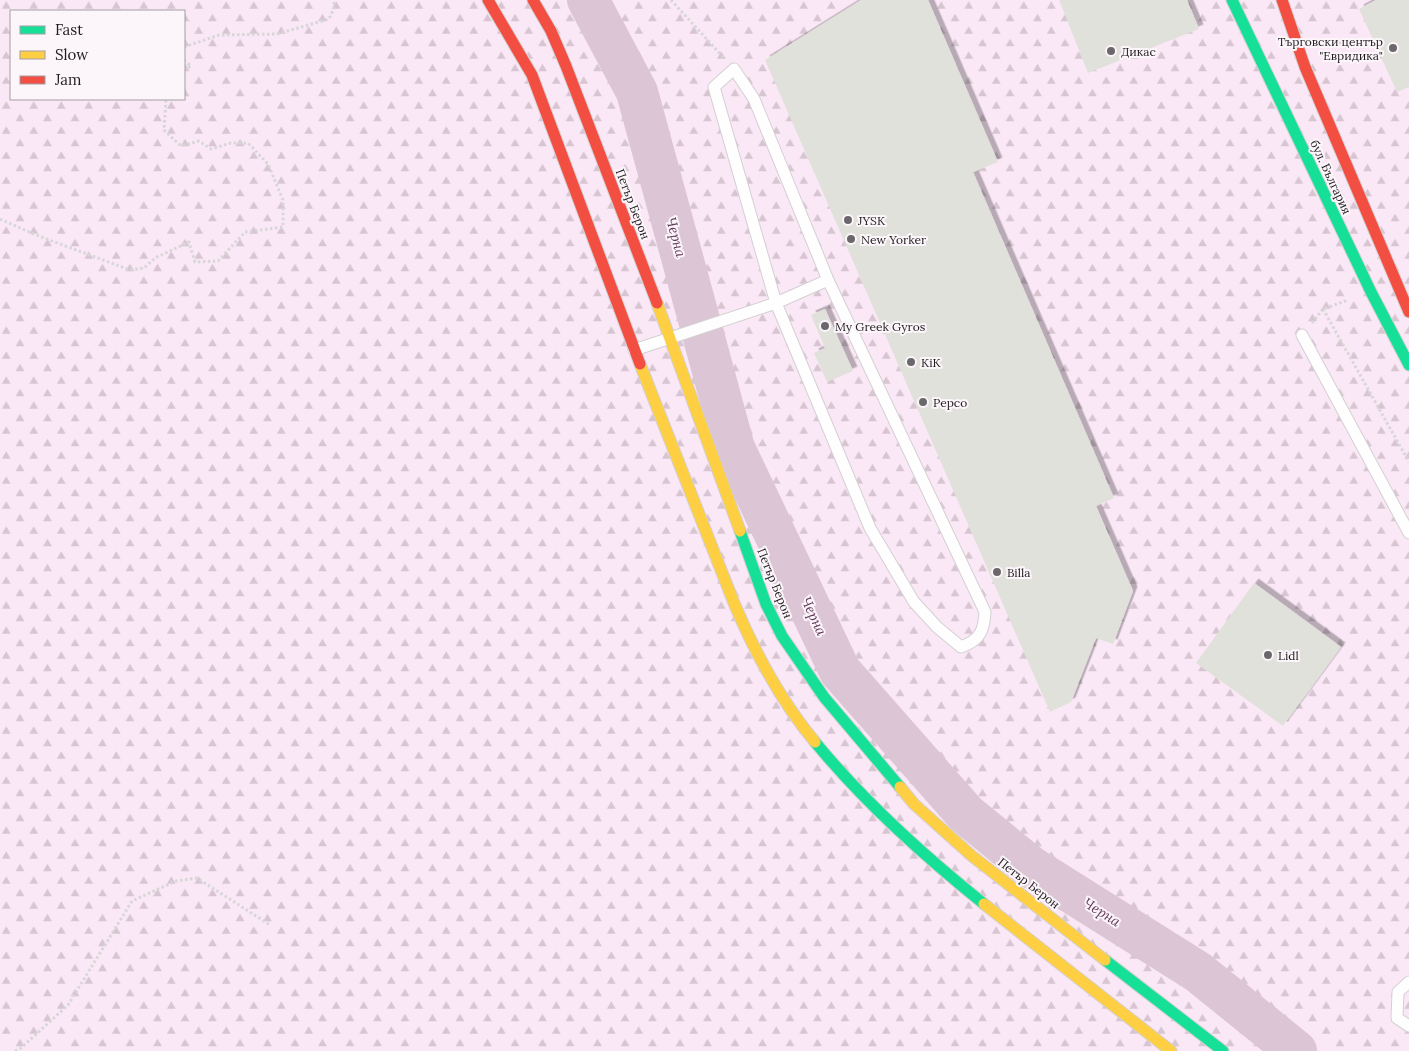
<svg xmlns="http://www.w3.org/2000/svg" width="1409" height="1051" viewBox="0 0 1409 1051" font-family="Lora,serif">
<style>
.forest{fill:url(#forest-firs);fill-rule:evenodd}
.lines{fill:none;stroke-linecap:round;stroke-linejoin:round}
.river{stroke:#dcc6d5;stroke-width:42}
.building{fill:#e1e1dc;filter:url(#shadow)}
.lane-casing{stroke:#d3d0d1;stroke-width:13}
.fast-casing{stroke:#d3d0d1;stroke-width:13}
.slow-casing{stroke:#d3d0d1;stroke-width:13}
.jam-casing{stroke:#d3d0d1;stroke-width:13}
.path{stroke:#d7d7d7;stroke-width:3;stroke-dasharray:2.5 2.5;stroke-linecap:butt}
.lane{stroke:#fefefe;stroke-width:11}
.fast{stroke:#16e098;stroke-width:11}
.slow{stroke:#ffcf43;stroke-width:11}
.jam{stroke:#f24e42;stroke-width:11}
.poi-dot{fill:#6b686b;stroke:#fcf5fa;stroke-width:2}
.labels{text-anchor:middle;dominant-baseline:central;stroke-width:4;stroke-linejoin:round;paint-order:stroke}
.poi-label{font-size:12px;fill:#1e1c1e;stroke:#fcf5fa;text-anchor:start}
.street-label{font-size:12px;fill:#1e1c1e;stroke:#fcf5fa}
.water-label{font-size:14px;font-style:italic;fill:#633a5a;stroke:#fcf5fa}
</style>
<defs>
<pattern id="forest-firs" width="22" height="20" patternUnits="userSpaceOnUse" patternTransform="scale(1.25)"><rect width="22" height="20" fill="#fbe8f6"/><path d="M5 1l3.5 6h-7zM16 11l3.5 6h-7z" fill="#d7c6d2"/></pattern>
<filter id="shadow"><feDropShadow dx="4.5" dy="-4.5" stdDeviation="0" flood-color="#0004"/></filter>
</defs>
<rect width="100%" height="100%" fill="#fbf6f9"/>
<path class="forest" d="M0,0H1409V1051H0ZM11,11H184V99H11Z"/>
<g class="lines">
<polyline class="river" points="588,0 637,92 734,448 840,671 966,814 1031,867 1198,972 1296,1051"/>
</g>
<g class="building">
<polygon points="861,0 928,0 998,162 973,172 1114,498 1096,506 1133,591 1113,644 1096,638 1071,702 1050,712 765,60"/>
<polygon points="1059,0 1187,0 1199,29 1088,73"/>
<polygon points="1376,0 1409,0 1409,87 1397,92 1359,9"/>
<polygon points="825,309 853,371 827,382 814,353 825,348 811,315"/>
<polygon points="1254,583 1341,647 1283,726 1196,663"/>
</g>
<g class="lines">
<defs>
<g id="lane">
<polyline points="1302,335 1409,533"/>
<path d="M634,350L776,303L828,280L754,99L734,69L714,87L776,303L870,528L914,602L937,627L961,647C980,640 984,631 985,612L828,280"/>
<polyline points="1409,982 1398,992 1397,1018 1409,1026"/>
</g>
<g id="fast">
<polyline points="1232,0 1371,292 1409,365"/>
<polyline points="740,531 766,604 782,636 824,697 900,787"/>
<path d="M815,742C865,803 923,855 984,904"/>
<polyline points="1105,960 1223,1051"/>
</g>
<g id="slow">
<polyline points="657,303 740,531"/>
<path d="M640,364L734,603C755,653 780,700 815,742"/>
<polyline points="900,787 914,804 972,856 1105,960"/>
<polyline points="984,904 1171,1051"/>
</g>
<g id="jam">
<polyline points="488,0 532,75 640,364"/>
<polyline points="533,0 551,31 566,66 657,303"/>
<polyline points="1282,0 1305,67 1409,312"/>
</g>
</defs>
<use href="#lane" class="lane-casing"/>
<use href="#fast" class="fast-casing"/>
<use href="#slow" class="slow-casing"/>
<use href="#jam" class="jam-casing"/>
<g class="path">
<polyline points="671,0 723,57"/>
<polyline points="184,47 219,35 277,34 329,19 335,6 333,0"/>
<polyline points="184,60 191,66 184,69"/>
<polyline points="0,219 36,235 130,270 144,268 155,258 189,242 195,262 218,261 245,232 283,227 283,200 268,164 248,143 231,143 211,149 199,141 181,146 164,130 166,99"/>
<polyline points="1323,309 1409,462"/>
<polyline points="1312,323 1323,309 1348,300"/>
<polyline points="15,1051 21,1048 68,1005 132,901 176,881 197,878 270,925"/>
</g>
<use href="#lane" class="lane"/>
<use href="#fast" class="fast"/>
<use href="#slow" class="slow"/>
<use href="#jam" class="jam"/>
</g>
<g class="poi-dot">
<circle cx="1393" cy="48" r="5"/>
<circle cx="1111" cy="51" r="5"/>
<circle cx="848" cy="220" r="5"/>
<circle cx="851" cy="239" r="5"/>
<circle cx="825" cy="326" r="5"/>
<circle cx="911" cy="362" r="5"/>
<circle cx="923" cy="402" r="5"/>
<circle cx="997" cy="572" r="5"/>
<circle cx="1268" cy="655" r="5"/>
</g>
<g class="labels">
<g class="poi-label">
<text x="1383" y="41" text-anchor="end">Търговски център<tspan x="1383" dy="14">"Евридика"</tspan></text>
<text x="1121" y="51">Дикас</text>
<text x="858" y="220">JYSK</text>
<text x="861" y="239">New Yorker</text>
<text x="835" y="326">My Greek Gyros</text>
<text x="921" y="362">KiK</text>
<text x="933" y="402">Pepco</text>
<text x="1007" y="572">Billa</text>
<text x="1278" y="655">Lidl</text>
</g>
<g class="street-label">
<text transform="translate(1331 177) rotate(65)">бул. България</text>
<text transform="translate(633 204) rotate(69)">Петър Берон</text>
<text transform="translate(775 583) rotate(68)">Петър Берон</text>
<text transform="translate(1029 883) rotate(38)">Петър Берон</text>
</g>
<g class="water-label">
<text transform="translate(676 237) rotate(75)">Черна</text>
<text transform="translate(814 616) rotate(65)">Черна</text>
<text transform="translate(1102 912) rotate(32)">Черна</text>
</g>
</g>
<rect x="10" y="10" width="175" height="90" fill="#fcf5fa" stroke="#a39ea2"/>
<rect x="20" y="26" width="25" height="8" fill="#16e098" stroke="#a39ea2"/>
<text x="55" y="35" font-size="15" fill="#1e1c1e">Fast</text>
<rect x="20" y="51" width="25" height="8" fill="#ffcf43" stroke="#a39ea2"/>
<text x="55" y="60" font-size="15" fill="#1e1c1e">Slow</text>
<rect x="20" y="76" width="25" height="8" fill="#f24e42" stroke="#a39ea2"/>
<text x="55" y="85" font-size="15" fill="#1e1c1e">Jam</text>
</svg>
